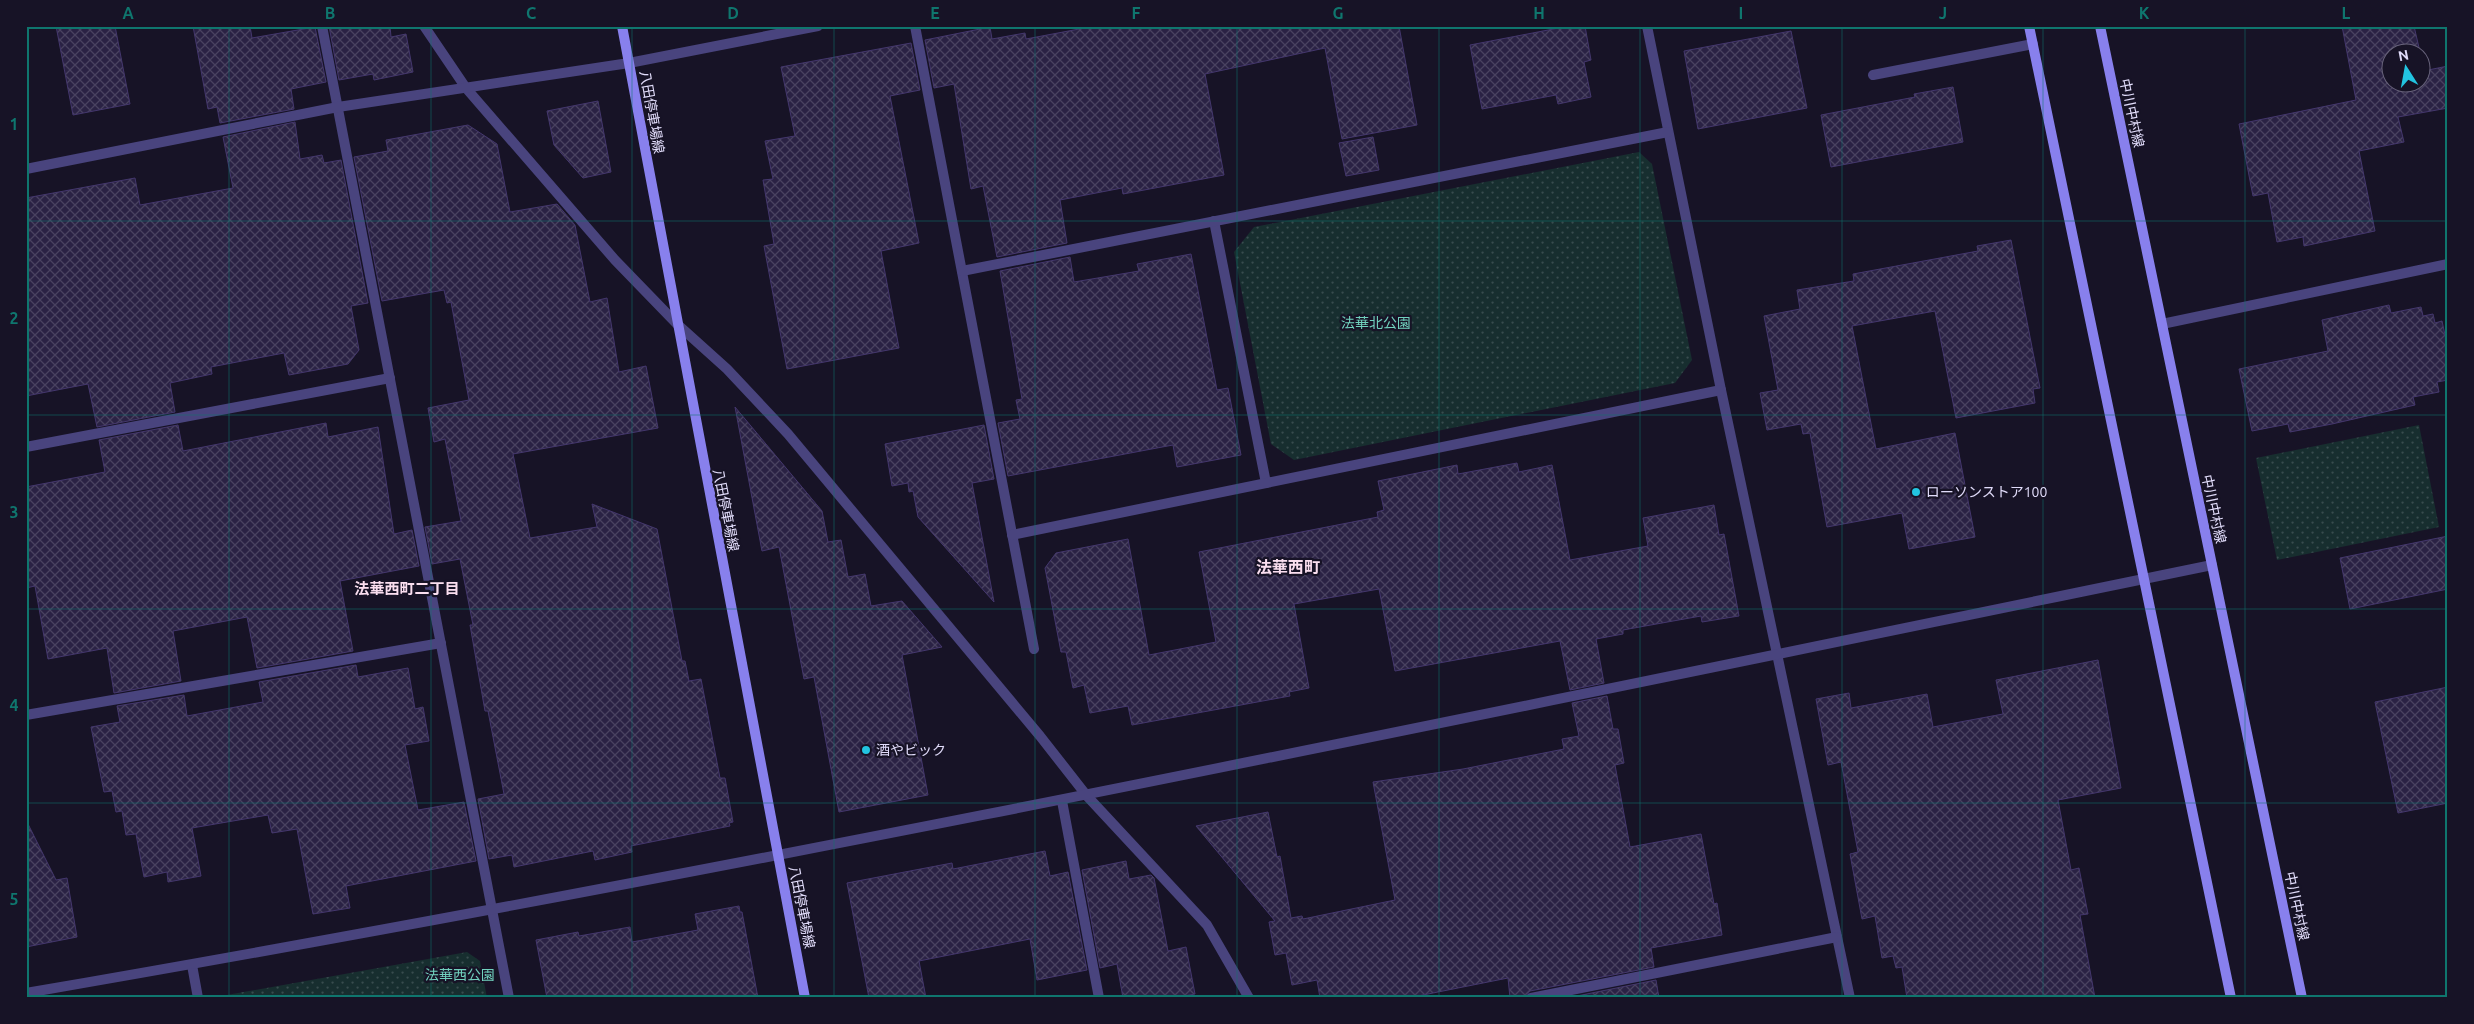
<svg xmlns="http://www.w3.org/2000/svg" width="2474" height="1024" viewBox="0 0 2474 1024" font-family="Ubuntu,'Noto Sans JP',sans-serif">
<style>
.green{fill:url(#green-dots)}
.building{fill:url(#building-cross-hatch);stroke:#44376d}
.lines{fill:none;stroke-linecap:round;stroke-linejoin:round}
.lane{stroke:#49447e;stroke-width:10}
.street{stroke:#49447e;stroke-width:10}
.secondary{stroke:#8880ed;stroke-width:10}
.grid{fill:none;stroke:#0f766e;stroke-width:1;stroke-opacity:0.55}
.poi-dot{fill:#22c4e0;stroke:#171326;stroke-width:2}
.labels{text-anchor:middle;dominant-baseline:central;stroke-width:4.5;stroke-linejoin:round;paint-order:stroke}
.street-label{font-size:14px;fill:#e1dcfa;stroke:#171326}
.park-label{font-size:14px;fill:#71d1be;stroke:#171326}
.poi-label{font-size:14px;fill:#e1dcfa;stroke:#171326;text-anchor:start}
.neighbourhood-label{font-size:15px;font-weight:bold;fill:#fadeef;stroke:#171326}
.quarter-label{font-size:16px;font-weight:bold;fill:#fadeef;stroke:#171326}
.neatline{fill:none;stroke:#0f766e;stroke-width:2}
.grid-label{font-size:16px;text-anchor:middle;font-weight:bold;fill:#0f766e}
</style>
<defs>
<pattern id="green-dots" width="8" height="8" patternUnits="userSpaceOnUse" patternTransform="scale(1.25)"><rect width="8" height="8" fill="#172e2f"/><path d="M2 2h.1M6 6h.1" fill="none" stroke="#384c4e" stroke-width="1.8" stroke-linecap="round"/></pattern>
<pattern id="building-cross-hatch" width="8" height="8" patternUnits="userSpaceOnUse" patternTransform="scale(1.25)"><rect width="8" height="8" fill="#2a2244"/><path d="M0 0l8 8M0 8l8-8" fill="none" stroke="#494260"/></pattern>
</defs>
<rect width="100%" height="100%" fill="#171326"/>
<g class="green">
<polygon points="1639,152 1652,164 1692,360 1675,383 1294,460 1271,444 1234,252 1254,227"/>
<polygon points="2419,425 2439,527 2277,560 2256,458"/>
<polygon points="467,952 480,961 487,998 216,997"/>
</g>
<g class="building">
<polygon points="56,26 115,26 130,104 73,115"/>
<polygon points="193,26 250,26 252,38 315,27 326,82 291,89 294,109 220,123 217,107 208,109"/>
<polygon points="329,26 390,26 391,37 406,34 413,72 374,80 373,74 339,80"/>
<polygon points="1095,26 1399,26 1417,125 1342,139 1325,48 1205,74 1224,175 1123,194 1122,188 1060,200 1067,243 997,257 983,186 971,189 954,84 934,88 925,40 990,27 992,39 1025,33 1026,39"/>
<polygon points="1569,26 1585,26 1591,60 1584,62 1591,97 1558,104 1556,95 1482,109 1470,45"/>
<polygon points="2342,26 2414,26 2420,52 2392,52 2392,82 2422,82 2422,62 2423,71 2448,66 2448,108 2398,117 2404,142 2359,151 2375,231 2304,246 2303,237 2277,242 2268,193 2253,196 2239,124 2356,100"/>
<polygon points="1791,31 1807,108 1698,129 1684,51"/>
<polygon points="911,43 920,90 890,96 919,243 881,251 899,348 787,369 764,246 774,244 763,180 773,179 765,141 795,136 781,67"/>
<polygon points="1953,87 1963,142 1831,167 1821,115 1915,97 1914,94"/>
<polygon points="598,101 611,172 583,178 554,145 547,111"/>
<polygon points="295,122 300,159 322,155 324,163 341,160 368,303 351,306 359,350 348,364 289,375 284,353 211,367 212,374 170,383 175,412 97,427 88,384 26,396 26,198 135,178 140,205 233,188 223,137"/>
<polygon points="468,125 497,144 510,212 557,204 575,225 590,302 607,298 619,372 646,366 658,428 513,454 530,538 597,527 592,504 657,529 682,661 685,661 689,681 701,679 720,778 725,778 733,822 729,823 730,826 631,846 632,852 595,860 593,851 514,867 512,855 489,859 478,799 504,794 488,711 485,711 470,625 473,625 460,559 432,564 425,527 461,521 445,439 434,442 428,408 469,400 451,302 447,303 444,290 382,301 354,157 388,151 386,140"/>
<polygon points="1373,137 1379,170 1346,176 1339,143"/>
<polygon points="2011,240 2040,388 2033,389 2035,403 1956,418 1935,311 1852,326 1876,449 1955,433 1975,537 1909,549 1902,513 1827,527 1810,433 1803,434 1801,424 1767,430 1760,393 1778,390 1764,316 1800,309 1797,290 1854,281 1853,274 1978,251 1977,246"/>
<polygon points="1191,254 1217,390 1228,388 1241,455 1177,467 1173,445 1008,476 998,423 1020,419 1016,400 1022,399 1000,271 1070,257 1074,282 1139,271 1137,264"/>
<polygon points="2389,305 2391,313 2421,307 2423,316 2433,314 2435,323 2442,321 2448,349 2448,380 2437,382 2439,392 2413,397 2415,405 2332,424 2290,432 2288,424 2252,431 2239,369 2328,351 2322,320"/>
<polygon points="735,407 822,511 828,542 841,540 848,577 865,574 871,606 902,601 942,647 902,655 928,795 839,812 814,677 804,679 779,547 762,551"/>
<polygon points="326,423 328,437 378,427 394,534 412,530 419,566 340,581 353,651 257,668 247,617 173,631 181,681 114,693 107,648 48,659 35,586 26,588 26,487 105,472 99,440 178,425 183,451"/>
<polygon points="984,425 994,479 972,483 994,602 918,517 913,491 909,492 908,483 892,486 885,444"/>
<polygon points="1517,463 1519,472 1552,465 1570,560 1648,546 1643,518 1714,505 1719,535 1724,534 1739,616 1702,622 1701,616 1623,630 1623,634 1596,639 1604,683 1570,690 1560,641 1395,671 1379,589 1294,604 1309,688 1289,692 1290,696 1132,725 1128,706 1090,713 1084,685 1073,688 1066,652 1061,652 1045,568 1056,553 1128,539 1149,655 1216,642 1199,552 1378,517 1377,512 1384,510 1378,481 1457,465 1458,474"/>
<polygon points="2448,536 2448,589 2350,609 2340,558"/>
<polygon points="2098,660 2121,788 2058,800 2071,870 2079,868 2088,914 2080,915 2095,998 1907,998 1902,967 1896,968 1893,956 1882,958 1875,916 1862,919 1850,854 1858,852 1841,762 1828,765 1816,699 1849,693 1851,708 1927,694 1933,727 2003,714 1996,680"/>
<polygon points="356,665 358,677 408,668 415,709 423,707 429,741 405,745 418,810 464,802 476,861 346,886 350,908 313,914 297,829 272,833 268,815 192,828 201,876 168,882 167,872 144,877 136,834 126,835 122,811 116,812 112,791 104,792 91,727 120,722 117,706 184,695 187,716 263,702 259,682"/>
<polygon points="2448,687 2448,803 2398,813 2375,702"/>
<polygon points="1607,696 1613,729 1618,729 1624,763 1615,765 1630,847 1701,834 1714,904 1717,903 1722,935 1651,948 1654,967 1530,991 1524,998 1510,998 1508,978 1408,998 1320,998 1317,980 1292,985 1286,953 1275,955 1269,922 1275,921 1196,826 1268,812 1277,857 1280,856 1291,918 1302,916 1303,919 1395,900 1373,782 1463,769 1564,749 1562,739 1579,736 1572,703"/>
<polygon points="26,820 56,880 67,878 77,937 26,947"/>
<polygon points="1045,851 1050,876 1068,872 1087,970 1037,980 1030,939 919,961 926,998 869,998 847,883 952,863 953,869"/>
<polygon points="1126,861 1129,879 1151,875 1154,878 1168,951 1186,947 1195,994 1173,998 1123,998 1117,964 1100,968 1082,870"/>
<polygon points="739,906 740,912 742,912 758,998 547,998 536,940 578,932 579,936 630,927 632,942 698,930 695,914"/>
<polygon points="1656,980 1659,998 1567,998"/>
</g>
<g class="lines">
<polyline class="lane" points="1873,75 2033,44"/>
<g class="street">
<polyline points="322,26 509,998"/>
<polyline points="424,26 466,88 615,260 677,324 727,369 788,434 1040,736 1087,796 1207,925 1249,998"/>
<polyline points="915,26 1034,649"/>
<polyline points="1647,26 1721,390 1850,998"/>
<polyline points="26,169 338,107 629,63 818,26"/>
<polyline points="1214,221 1266,483"/>
<polyline points="962,271 1668,132"/>
<polyline points="2162,324 2448,264"/>
<polyline points="26,447 390,378"/>
<polyline points="1012,535 1721,390"/>
<polyline points="26,715 441,643"/>
<polyline points="1062,801 1099,998"/>
<polyline points="192,965 198,998"/>
<path d="M26,993C758,867 1485,714 2212,565"/>
<polyline points="1531,998 1837,937"/>
</g>
<g class="secondary">
<polyline points="622,26 805,998"/>
<polyline points="2029,26 2231,998"/>
<polyline points="2100,26 2302,998"/>
</g>
</g>
<path class="grid" d="M229,26V998M431,26V998M632,26V998M834,26V998M1035,26V998M1237,26V998M1439,26V998M1640,26V998M1842,26V998M2043,26V998M2245,26V998M26,221H2448M26,415H2448M26,609H2448M26,803H2448"/>
<g class="poi-dot">
<circle cx="1916" cy="492" r="5"/>
<circle cx="866" cy="750" r="5"/>
</g>
<g class="labels">
<g class="street-label">
<text transform="translate(652 112) rotate(80)">八田停車場線</text>
<text transform="translate(2132 113) rotate(78)">中川中村線</text>
<text transform="translate(2214 509) rotate(78)">中川中村線</text>
<text transform="translate(726 510) rotate(79)">八田停車場線</text>
<text transform="translate(2297 906) rotate(78)">中川中村線</text>
<text transform="translate(802 907) rotate(79)">八田停車場線</text>
</g>
<g class="park-label">
<text x="1376" y="323">法華北公園</text>
<text x="460" y="975">法華西公園</text>
</g>
<g class="poi-label">
<text x="1926" y="492">ローソンストア100</text>
<text x="876" y="750">酒やビック</text>
</g>
<g class="neighbourhood-label">
<text x="407" y="588">法華西町二丁目</text>
</g>
<g class="quarter-label">
<text x="1288" y="567">法華西町</text>
</g>
</g>
<rect width="2474" height="1024" fill="none" stroke="#171326" stroke-width="55"/>
<g transform="translate(2406 68) rotate(349)"><circle r="24" fill="#171326" stroke="#68637b"/>
<path d="M0-4L9 19L0 12L-9 19Z" fill="#22c4e0"/>
<text y="-8" font-size="14" font-weight="bold" text-anchor="middle" fill="#e1dcfa">N</text>
</g>
<rect x="28" y="28" width="2418" height="968" class="neatline"/>
<g class="grid-label">
<text x="128" y="19">A</text>
<text x="330" y="19">B</text>
<text x="531" y="19">C</text>
<text x="733" y="19">D</text>
<text x="935" y="19">E</text>
<text x="1136" y="19">F</text>
<text x="1338" y="19">G</text>
<text x="1539" y="19">H</text>
<text x="1741" y="19">I</text>
<text x="1943" y="19">J</text>
<text x="2144" y="19">K</text>
<text x="2346" y="19">L</text>
<text x="14" y="130">1</text>
<text x="14" y="324">2</text>
<text x="14" y="518">3</text>
<text x="14" y="711">4</text>
<text x="14" y="905">5</text>
</g>
</svg>
